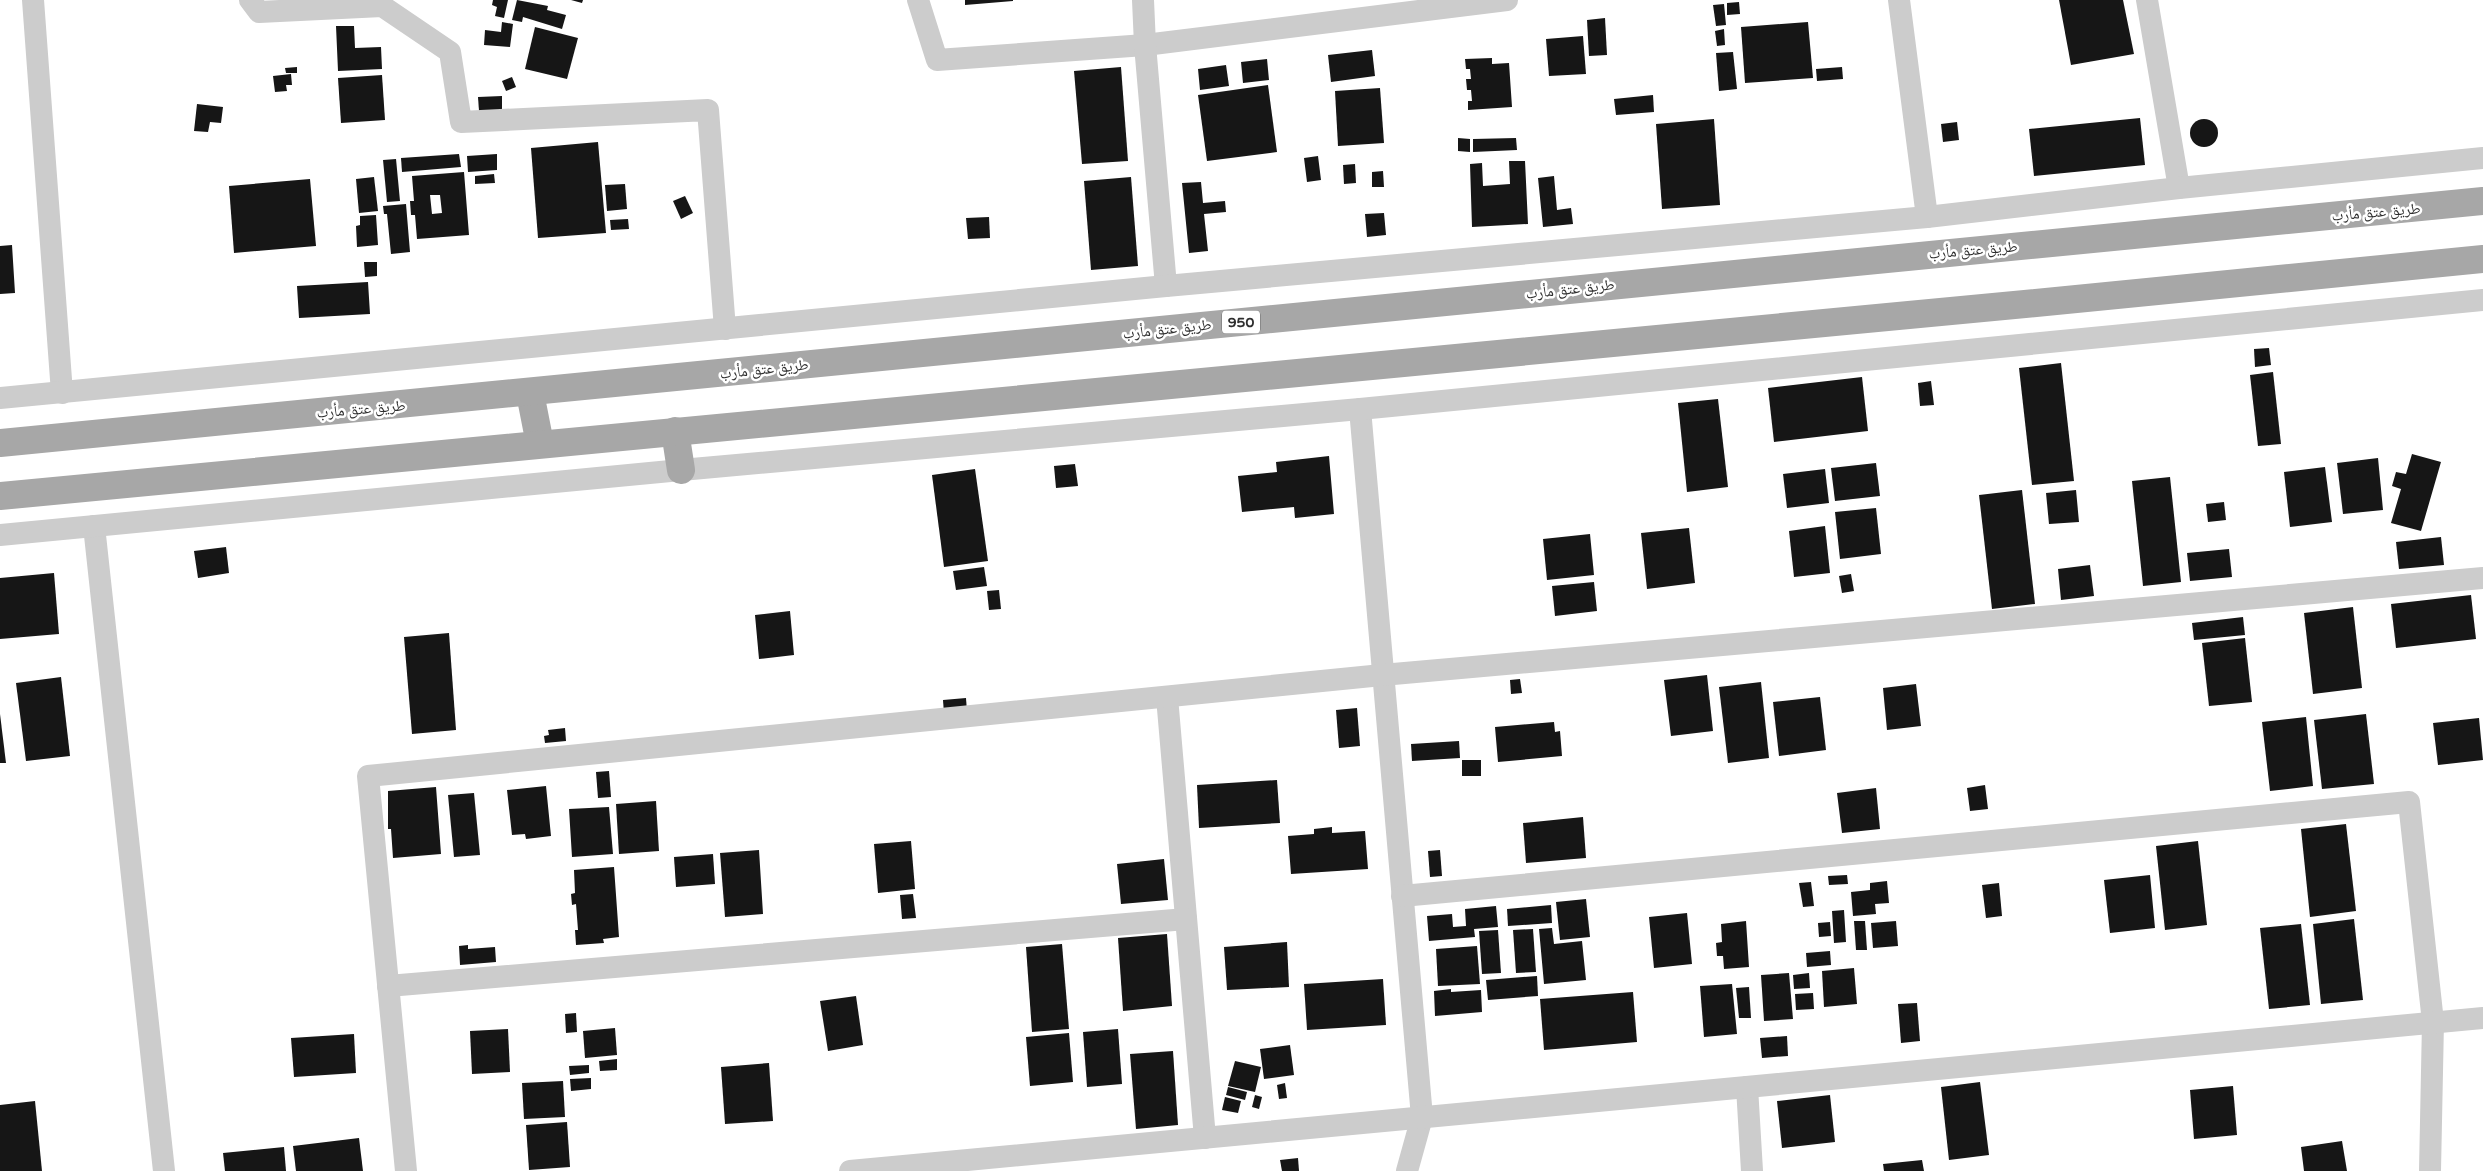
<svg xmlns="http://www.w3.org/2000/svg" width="2483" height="1171" viewBox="0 0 2483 1171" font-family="'Varela Round','Noto Naskh Arabic',sans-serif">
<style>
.building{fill:#161616;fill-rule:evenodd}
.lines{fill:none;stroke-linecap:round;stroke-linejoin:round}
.minor{stroke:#ccc;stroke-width:22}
.primary{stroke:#a7a7a7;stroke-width:28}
.labels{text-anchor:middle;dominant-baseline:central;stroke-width:5;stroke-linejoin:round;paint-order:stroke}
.shield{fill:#fff;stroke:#6d6d6d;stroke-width:1}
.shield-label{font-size:14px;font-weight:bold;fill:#2f2f2f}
.street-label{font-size:15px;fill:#2f2f2f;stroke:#fff}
</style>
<rect width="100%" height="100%" fill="#fff"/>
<g class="building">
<polygon points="493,0 508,0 504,18 495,16 497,7 492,5"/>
<polygon points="517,0 548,6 547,10 566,15 562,29 523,17 522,22 512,20"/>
<polygon points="571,0 583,0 582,3"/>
<polygon points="965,0 1013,0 1013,1 965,5"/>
<polygon points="2059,0 2123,0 2134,54 2071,65"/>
<polygon points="1739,2 1740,14 1727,15 1727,3"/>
<polygon points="1724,4 1726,25 1716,26 1713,5"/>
<polygon points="1605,18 1607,55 1589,56 1587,20"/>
<polygon points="502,22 513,24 510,47 484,45 485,30 501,32"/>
<polygon points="1808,22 1813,78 1745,83 1741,27"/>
<polygon points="336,26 354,26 355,48 381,47 382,69 338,71"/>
<polygon points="535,27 578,38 567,79 525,69"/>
<polygon points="1724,29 1725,45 1717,46 1715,31"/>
<polygon points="1583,36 1586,74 1549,76 1546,39"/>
<polygon points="1372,50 1375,76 1331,82 1328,55"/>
<polygon points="1733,52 1737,89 1719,91 1716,53"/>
<polygon points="1492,58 1492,64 1509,63 1512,107 1468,110 1468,101 1472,101 1471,90 1467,90 1466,79 1471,79 1470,69 1466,69 1465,59"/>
<polygon points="1267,59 1269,80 1243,83 1241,62"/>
<polygon points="1226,65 1229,86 1200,90 1198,69"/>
<polygon points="297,67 297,73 286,73 285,68"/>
<polygon points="1121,67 1128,161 1082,164 1074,71"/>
<polygon points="1842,67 1843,79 1817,81 1816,69"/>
<polygon points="291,74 292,85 286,85 287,91 275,92 273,76"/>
<polygon points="382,75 385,120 341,123 338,78"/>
<polygon points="512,77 516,87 506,91 502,81"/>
<polygon points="1268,85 1277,152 1207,161 1198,95"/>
<polygon points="1380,88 1384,143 1338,146 1335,91"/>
<polygon points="1653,95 1654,112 1616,115 1614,99"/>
<polygon points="502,96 502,110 479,111 478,97"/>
<polygon points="197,104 223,107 221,123 210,122 208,132 194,131"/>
<polygon points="2140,118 2145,165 2034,176 2029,129"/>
<polygon points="1714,119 1720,205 1662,209 1656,124"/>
<circle cx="2204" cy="133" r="14"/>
<polygon points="1957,122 1959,140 1943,142 1941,124"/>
<polygon points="1458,138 1470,139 1470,152 1458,151"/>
<polygon points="1516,138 1517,150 1473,152 1473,139"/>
<polygon points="598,142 606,233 538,238 531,148"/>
<polygon points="459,154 461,167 402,172 401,158"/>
<polygon points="497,154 497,170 468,172 467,156"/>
<polygon points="1318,156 1321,180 1307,182 1304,158"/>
<polygon points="396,159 400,201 387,202 383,160"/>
<polygon points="1509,161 1525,161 1528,224 1472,227 1470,164 1482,163 1483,186 1510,184"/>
<polygon points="1355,164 1356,183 1344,184 1343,165"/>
<polygon points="1383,171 1384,187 1372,187 1372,172"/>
<path d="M464,172L469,235L417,239L415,215H411L410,201H414L412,176ZM430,195H440L442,213L432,214Z"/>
<polygon points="494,174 495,183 475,184 475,176"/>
<polygon points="1554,176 1557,210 1571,208 1573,224 1543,227 1538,178"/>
<polygon points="374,177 378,211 359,213 356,179"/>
<polygon points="1131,177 1138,266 1091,270 1084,181"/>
<polygon points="310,179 316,246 234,253 229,186"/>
<polygon points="1201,182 1203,203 1225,201 1226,212 1204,214 1208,251 1189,253 1182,183"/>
<polygon points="625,184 627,209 607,211 605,185"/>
<polygon points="685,196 693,213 681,219 673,201"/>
<polygon points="406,204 410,252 391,254 387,214 384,214 383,206"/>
<polygon points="1384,213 1386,235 1367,237 1365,214"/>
<polygon points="376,215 378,245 357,247 356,226 360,225 360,216"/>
<polygon points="989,217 990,238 968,239 966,218"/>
<polygon points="628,219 629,229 611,230 610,220"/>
<polygon points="12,245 15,293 0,294 0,246"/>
<polygon points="364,262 377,262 377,276 365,277"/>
<polygon points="368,282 370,314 299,318 297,286"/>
<polygon points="2269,348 2271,365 2255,367 2254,349"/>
<polygon points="2061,363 2074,481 2032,485 2019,368"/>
<polygon points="2273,372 2281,444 2258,446 2250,375"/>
<polygon points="1862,377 1868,431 1774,442 1768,388"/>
<polygon points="1931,381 1934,405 1920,406 1918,383"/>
<polygon points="1718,399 1728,487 1687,492 1678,403"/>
<polygon points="2412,454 2441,462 2421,531 2391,523 2401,489 2392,486 2396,472 2406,474"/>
<polygon points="1329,456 1334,514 1295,518 1294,507 1242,512 1238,476 1277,472 1276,462"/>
<polygon points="2378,458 2383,510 2343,514 2337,463"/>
<polygon points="1876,463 1880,496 1835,501 1831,468"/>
<polygon points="1075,464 1078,486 1056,488 1054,466"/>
<polygon points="2325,467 2332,522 2290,527 2284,472"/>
<polygon points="975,469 988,561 944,567 932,475"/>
<polygon points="1825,469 1829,503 1787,508 1783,474"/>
<polygon points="2170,477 2181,582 2143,586 2132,481"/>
<polygon points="2022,490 2035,604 1992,609 1979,495"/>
<polygon points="2076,490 2079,522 2049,524 2046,493"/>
<polygon points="2224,502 2226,520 2208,522 2206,504"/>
<polygon points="1876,508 1881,554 1840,559 1835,512"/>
<polygon points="1825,526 1830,573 1794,577 1789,531"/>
<polygon points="1689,528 1695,583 1647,589 1641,533"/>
<polygon points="1590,534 1594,575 1547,580 1543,539"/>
<polygon points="2441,537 2444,565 2399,569 2396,542"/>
<polygon points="226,547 229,573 198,578 194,551"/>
<polygon points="2229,549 2232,577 2190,581 2187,553"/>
<polygon points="2090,565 2094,596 2061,600 2058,569"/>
<polygon points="984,567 987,586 956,590 953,571"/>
<polygon points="54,573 59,634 0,639 0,578"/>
<polygon points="1851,574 1854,591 1842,593 1839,576"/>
<polygon points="1594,582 1597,611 1555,616 1552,586"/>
<polygon points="999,590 1001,609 989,610 987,591"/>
<polygon points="2471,595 2476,639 2396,648 2391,604"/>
<polygon points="2353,607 2362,688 2313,694 2304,613"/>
<polygon points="790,611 794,655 759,659 755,615"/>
<polygon points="2243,617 2245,635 2194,640 2192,623"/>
<polygon points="449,633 456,730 412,734 404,637"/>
<polygon points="2245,638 2252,702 2209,706 2202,643"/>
<polygon points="1707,675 1713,731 1671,736 1664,680"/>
<polygon points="61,677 70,756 26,761 16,683"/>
<polygon points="1520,679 1522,693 1511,694 1510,680"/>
<polygon points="1761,682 1769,758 1728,763 1719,687"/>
<polygon points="1916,684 1921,726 1887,730 1883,688"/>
<polygon points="1820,697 1826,750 1779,756 1773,702"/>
<polygon points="966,698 967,712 944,714 943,700"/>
<polygon points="1357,708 1360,746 1339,748 1336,710"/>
<polygon points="0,714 6,763 0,763"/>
<polygon points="2366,714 2374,784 2322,789 2314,720"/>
<polygon points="2306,717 2313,786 2270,791 2262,722"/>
<polygon points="2479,718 2483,760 2438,765 2433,723"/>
<polygon points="1554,722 1555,732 1560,731 1562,756 1498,762 1495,727"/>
<polygon points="565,728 566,741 545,743 544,736 549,735 548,730"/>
<polygon points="1459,741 1460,758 1412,761 1411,744"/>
<rect x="1462" y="760" width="19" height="16"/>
<polygon points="609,771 611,797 598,798 596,772"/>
<polygon points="1277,780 1280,823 1199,828 1197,785"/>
<polygon points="1985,785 1988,809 1970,811 1967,788"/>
<polygon points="546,786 551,836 526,839 525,834 512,835 507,790"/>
<polygon points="436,787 441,854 393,858 391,829 388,829 388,791"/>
<polygon points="1876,788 1880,829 1842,833 1837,793"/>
<polygon points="474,793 480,855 454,857 448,795"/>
<polygon points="656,801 659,851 619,854 616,804"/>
<polygon points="609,807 613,854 572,857 569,809"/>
<polygon points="1583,817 1586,858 1526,863 1523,823"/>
<polygon points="2346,824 2356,911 2310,917 2301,829"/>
<polygon points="1332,827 1332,833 1365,831 1368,869 1291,874 1288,836 1314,834 1314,829"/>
<polygon points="911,841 915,889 878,893 874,844"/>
<polygon points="2198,841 2207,925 2165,930 2156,846"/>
<polygon points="759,850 763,914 725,917 720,853"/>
<polygon points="1440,850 1442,876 1430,877 1428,851"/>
<polygon points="713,854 715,884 676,887 674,857"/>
<polygon points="1164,859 1168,900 1121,904 1117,864"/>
<polygon points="614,867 619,937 603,939 604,943 576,945 575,930 578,930 576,904 572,905 571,894 575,893 574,870"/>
<polygon points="1847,875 1848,884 1829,885 1828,876"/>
<polygon points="2150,875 2155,928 2110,933 2104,880"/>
<polygon points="1887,881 1889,903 1875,904 1876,914 1853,916 1851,892 1870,890 1870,883"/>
<polygon points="1811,882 1814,906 1803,907 1799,883"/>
<polygon points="1999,883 2002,916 1986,918 1982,885"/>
<polygon points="913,894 916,918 902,919 900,895"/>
<polygon points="1586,899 1590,937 1560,940 1556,902"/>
<polygon points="1551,905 1552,923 1508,926 1507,909"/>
<polygon points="1496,906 1498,927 1474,929 1475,937 1429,941 1427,916 1452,914 1453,927 1466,926 1465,909"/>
<polygon points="1844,910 1846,942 1834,943 1832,911"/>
<polygon points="1687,913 1692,964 1654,968 1649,917"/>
<polygon points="2354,919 2363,1000 2321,1004 2313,924"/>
<polygon points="1746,921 1749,967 1724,969 1723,956 1717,956 1716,943 1722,942 1721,924"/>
<polygon points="1854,921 1865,921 1867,950 1856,950"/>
<polygon points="1896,921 1898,946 1873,948 1871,923"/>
<polygon points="1830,922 1831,936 1819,937 1818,923"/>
<polygon points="2301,924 2310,1005 2269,1009 2260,928"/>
<polygon points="1552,928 1554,944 1582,941 1586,980 1544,984 1539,929"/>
<polygon points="1533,929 1536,972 1516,973 1513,930"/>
<polygon points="1498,930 1501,973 1482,974 1479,931"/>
<polygon points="1167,934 1172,1006 1123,1011 1118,938"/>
<polygon points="1287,942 1289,987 1227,990 1224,947"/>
<polygon points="1062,944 1069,1029 1032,1032 1026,947"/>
<polygon points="468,945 468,949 495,947 496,962 460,965 459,946"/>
<polygon points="1477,946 1480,984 1438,986 1436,949"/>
<polygon points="1830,951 1831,965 1807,967 1806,953"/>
<polygon points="1854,968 1857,1004 1824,1007 1822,971"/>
<polygon points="1789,973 1793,1019 1764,1021 1761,975"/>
<polygon points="1809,973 1810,988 1794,989 1793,975"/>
<polygon points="1537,976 1538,996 1488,1000 1486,980"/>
<polygon points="1383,979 1386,1025 1307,1030 1304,984"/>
<polygon points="1732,984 1737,1034 1704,1037 1700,986"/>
<polygon points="1749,987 1751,1018 1739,1018 1736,988"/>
<polygon points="1451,989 1451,992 1481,990 1482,1012 1435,1016 1434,991"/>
<polygon points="1633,992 1637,1042 1544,1050 1540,999"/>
<polygon points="1813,993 1814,1009 1796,1010 1795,994"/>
<polygon points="856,996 863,1045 828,1051 820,1001"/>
<polygon points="1917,1003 1920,1041 1901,1043 1898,1004"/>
<polygon points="576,1013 577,1032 566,1033 565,1014"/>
<polygon points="615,1028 617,1055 585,1058 583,1031"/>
<polygon points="508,1029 510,1072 472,1074 470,1031"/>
<polygon points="1118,1029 1122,1084 1087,1087 1083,1032"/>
<polygon points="1069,1033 1073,1082 1030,1086 1026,1037"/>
<polygon points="354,1034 356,1073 294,1077 291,1038"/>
<polygon points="1787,1036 1788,1056 1762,1058 1760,1038"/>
<polygon points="1290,1045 1294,1075 1264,1079 1260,1049"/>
<polygon points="1173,1051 1178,1125 1136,1129 1130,1054"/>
<polygon points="617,1059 617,1070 600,1071 599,1061"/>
<polygon points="1235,1061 1261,1067 1255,1092 1228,1086"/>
<polygon points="769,1063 773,1121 725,1124 721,1067"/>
<polygon points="589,1065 589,1073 570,1075 569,1066"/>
<polygon points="591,1078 591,1089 571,1091 570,1079"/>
<polygon points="563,1081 565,1117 524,1119 522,1083"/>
<polygon points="1980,1082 1989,1155 1949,1160 1941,1087"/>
<polygon points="1285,1083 1287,1098 1279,1099 1277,1085"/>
<polygon points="2233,1086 2237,1135 2194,1139 2190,1090"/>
<polygon points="1228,1087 1247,1092 1245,1100 1226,1095"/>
<polygon points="1255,1095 1262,1097 1259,1109 1252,1107"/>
<polygon points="1830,1095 1835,1142 1782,1148 1777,1101"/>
<polygon points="1225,1097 1241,1101 1238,1113 1222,1110"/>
<polygon points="35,1101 42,1171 0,1171 0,1105"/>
<polygon points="567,1122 570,1167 529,1170 526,1125"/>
<polygon points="359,1138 363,1171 296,1171 293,1146"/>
<polygon points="2342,1141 2347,1171 2304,1171 2301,1147"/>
<polygon points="284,1147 286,1171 225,1171 223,1153"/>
<polygon points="1298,1158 1299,1171 1282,1171 1280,1160"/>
<polygon points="1922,1160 1924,1171 1884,1171 1883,1164"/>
</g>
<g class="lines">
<g class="minor">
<polyline points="33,0 62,393"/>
<polyline points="250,0 259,12 382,6 450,52 461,122 708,110 725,329"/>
<polyline points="918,0 937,60 1145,45 1507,0"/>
<polyline points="1143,0 1145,45 1166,286"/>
<polyline points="1899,0 1927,217"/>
<polyline points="2147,0 2179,188"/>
<polyline points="0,398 1166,286 1927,217 2179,188 2483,158"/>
<polyline points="1360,409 1422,1117 1407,1171"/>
<polyline points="94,526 164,1171"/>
<polyline points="0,535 681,470 1360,409 2483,300"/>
<polyline points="1167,697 1205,1138"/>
<polyline points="1402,896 2409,802 2433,1022 2430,1171"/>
<polyline points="388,986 1186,919"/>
<polyline points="1747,1087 1752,1171"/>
<polyline points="406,1171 368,776 1382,675 2483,578"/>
<polyline points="850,1171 2483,1018"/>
</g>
<g class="primary">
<polyline points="530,393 540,444"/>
<polyline points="675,431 681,470"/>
<polyline points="0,443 2483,201"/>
<polyline points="0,496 2025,304 2483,259"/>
</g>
</g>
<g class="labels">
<rect class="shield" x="1222" y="310.5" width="38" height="23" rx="4"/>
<g class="shield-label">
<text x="1241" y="322">950</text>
</g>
<g class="street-label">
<text transform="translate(2376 212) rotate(-5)">طريق عتق مأرب</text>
<text transform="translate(1973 250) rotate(-5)">طريق عتق مأرب</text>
<text transform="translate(1570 289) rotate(-6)">طريق عتق مأرب</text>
<text transform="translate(1167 329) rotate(-6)">طريق عتق مأرب</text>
<text transform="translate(764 369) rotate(-6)">طريق عتق مأرب</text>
<text transform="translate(361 409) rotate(-5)">طريق عتق مأرب</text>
</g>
</g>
</svg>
